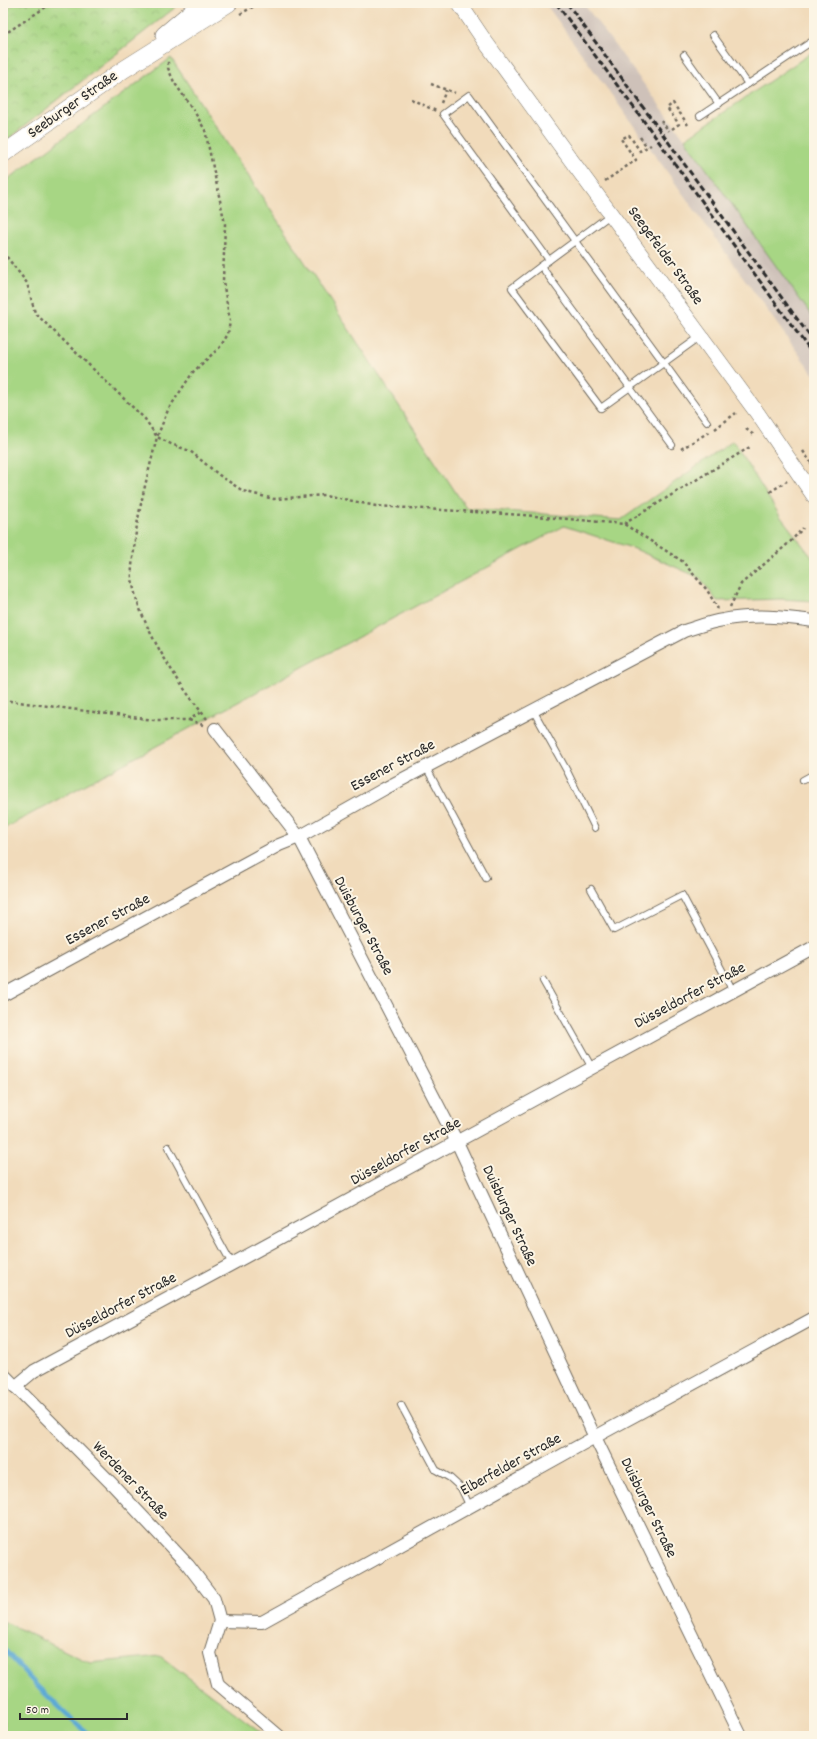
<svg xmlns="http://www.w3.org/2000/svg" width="817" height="1739" viewBox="0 0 817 1739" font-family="Dekko,sans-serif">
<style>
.railway{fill:#cec1b9}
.grass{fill:#a7d684;stroke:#698058}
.park{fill:url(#park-crowns);stroke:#698058}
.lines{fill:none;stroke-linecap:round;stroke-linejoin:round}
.stream{stroke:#5ba9d5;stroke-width:4.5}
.service-casing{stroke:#70695d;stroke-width:8}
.minor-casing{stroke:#70695d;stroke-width:14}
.tertiary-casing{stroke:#70695d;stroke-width:16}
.secondary-casing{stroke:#70695d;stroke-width:18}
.path{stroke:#70695d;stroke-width:2.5;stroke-dasharray:3 3;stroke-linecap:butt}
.service{stroke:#fff;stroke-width:6}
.minor{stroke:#fff;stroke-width:12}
.tertiary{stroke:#fff;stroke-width:15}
.secondary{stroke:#fff;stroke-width:17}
.rail{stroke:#2b2b2b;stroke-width:3;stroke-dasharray:6 3;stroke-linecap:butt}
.labels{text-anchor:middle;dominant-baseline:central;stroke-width:4;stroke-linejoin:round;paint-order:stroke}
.street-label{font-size:16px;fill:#2b2b2b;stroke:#fcf5e5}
</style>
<defs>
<pattern id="park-crowns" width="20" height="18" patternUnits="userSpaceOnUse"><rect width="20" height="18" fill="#a7d684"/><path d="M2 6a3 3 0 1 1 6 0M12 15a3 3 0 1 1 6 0" fill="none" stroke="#90b872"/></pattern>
</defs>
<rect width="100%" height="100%" fill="#fcf5e5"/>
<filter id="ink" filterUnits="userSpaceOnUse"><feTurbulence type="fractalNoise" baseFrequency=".025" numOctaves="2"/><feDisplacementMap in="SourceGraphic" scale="8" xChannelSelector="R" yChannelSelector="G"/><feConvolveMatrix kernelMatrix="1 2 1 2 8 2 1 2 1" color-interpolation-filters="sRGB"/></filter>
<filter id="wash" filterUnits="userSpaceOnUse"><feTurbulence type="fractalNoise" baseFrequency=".012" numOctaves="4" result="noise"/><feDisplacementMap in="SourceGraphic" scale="16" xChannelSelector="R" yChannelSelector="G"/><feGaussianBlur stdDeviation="0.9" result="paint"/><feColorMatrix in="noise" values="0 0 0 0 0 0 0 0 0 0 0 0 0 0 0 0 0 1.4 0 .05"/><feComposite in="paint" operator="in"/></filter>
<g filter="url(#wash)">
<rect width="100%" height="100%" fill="#f1dbbb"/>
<polygon class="railway" points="545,3 583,3 685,139 814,319 814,375"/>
<g class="grass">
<polygon points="814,51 814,319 685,139"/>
<polygon points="171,58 466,508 621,520 733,441 780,516 814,560 814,601 781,599 717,601 700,578 635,549 564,526 3,829 3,183"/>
<polygon points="3,1621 90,1663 160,1656 266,1736 3,1736"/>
</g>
<polygon class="park" points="15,3 181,3 3,143 3,12"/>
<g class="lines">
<polyline class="stream" points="3,1648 38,1687 90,1736"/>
</g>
</g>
<g filter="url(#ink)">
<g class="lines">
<defs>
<g id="service">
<polyline points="713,35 748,84"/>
<polyline points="684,55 719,104"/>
<polyline points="700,116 814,40"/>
<polyline points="549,260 443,114 469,95 575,241 610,215"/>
<polyline points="541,266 512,288 601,408 701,336"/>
<polyline points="672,445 541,266 575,241 707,422"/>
<polyline points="533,710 567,771 595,828"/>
<polyline points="426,767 486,878"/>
<polyline points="803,780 814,774"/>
<polyline points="591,889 614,930 682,895 733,991"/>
<polyline points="543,981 592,1068"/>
<polyline points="168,1147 232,1264"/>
<polyline points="401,1405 436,1470 450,1478 461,1488 470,1507"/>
</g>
<g id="minor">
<polyline points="215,729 299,837 457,1142 592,1431 741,1736"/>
<path d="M3,995L279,845L299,837L384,789L684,631C697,627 710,622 723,620C753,614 784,617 814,621"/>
<polyline points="3,1374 113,1485 188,1565 214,1599 220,1621"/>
<polyline points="15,1387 34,1371 232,1264 814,947"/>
<polyline points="220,1621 262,1622 595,1437 814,1318"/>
<polyline points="220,1621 210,1653 218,1684 279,1736"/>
</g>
<polyline id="tertiary" points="459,3 484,40 563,149 758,414 814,496"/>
<g id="secondary">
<polyline points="164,35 202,3"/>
<polyline points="3,154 123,70 229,3"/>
</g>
</defs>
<use href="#service" class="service-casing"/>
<use href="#minor" class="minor-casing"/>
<use href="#tertiary" class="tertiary-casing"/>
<use href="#secondary" class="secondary-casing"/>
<g class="path">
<polyline points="240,14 260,3"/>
<polyline points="3,35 52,3"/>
<polyline points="431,84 455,93"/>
<polyline points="411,99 436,111"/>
<polyline points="441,103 446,90"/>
<polyline points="661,121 669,131"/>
<polyline points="672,129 679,124 667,108 673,103 688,125"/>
<polyline points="640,137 647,147"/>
<polyline points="605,181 636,160 621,139 629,135 640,151 651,145"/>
<polyline points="3,252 27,283 35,313 145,419 157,437 168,410 193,372 220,347 228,334 230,321 223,281 225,224 211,158 205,130 194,111 174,82 168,68 168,59"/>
<polyline points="715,429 736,413"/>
<polyline points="746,429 755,436"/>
<polyline points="681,449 709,432"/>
<polyline points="803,451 814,467"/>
<polyline points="770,492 787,481"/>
<polyline points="624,524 750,447"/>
<polyline points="730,607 741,584 790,542 803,528"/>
<polyline points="3,700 154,720 189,720 201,712"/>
<path d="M207,719C179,685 137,622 132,578C131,569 133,559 134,550C137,512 148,475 157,437L171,444L190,451L219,475L243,491L274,499L325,495L376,506L523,515L624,524L682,561L707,590L718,609"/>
<polyline points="189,720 203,725"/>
</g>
<use href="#service" class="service"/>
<use href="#minor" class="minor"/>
<use href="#tertiary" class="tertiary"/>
<use href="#secondary" class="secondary"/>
<g class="rail">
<polyline points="556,3 649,128 814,356"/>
<polyline points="567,3 814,342"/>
</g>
</g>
</g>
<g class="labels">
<g class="street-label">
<text transform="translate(73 105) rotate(-35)">Seeburger Straße</text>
<text transform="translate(665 256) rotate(54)">Seegefelder Straße</text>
<text transform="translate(393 766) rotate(-28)">Essener Straße</text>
<text transform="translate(108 920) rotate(-28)">Essener Straße</text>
<text transform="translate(363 926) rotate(62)">Duisburger Straße</text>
<text transform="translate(690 996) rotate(-28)">Düsseldorfer Straße</text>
<text transform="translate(406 1152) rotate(-29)">Düsseldorfer Straße</text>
<text transform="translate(509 1216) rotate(65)">Duisburger Straße</text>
<text transform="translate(121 1306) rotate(-28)">Düsseldorfer Straße</text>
<text transform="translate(511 1465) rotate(-29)">Elberfelder Straße</text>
<text transform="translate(130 1481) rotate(46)">Werdener Straße</text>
<text transform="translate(648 1508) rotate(64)">Duisburger Straße</text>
</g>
</g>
<rect width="817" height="1739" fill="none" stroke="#fcf5e5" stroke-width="16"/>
<path d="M20 1713v6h107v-6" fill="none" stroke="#2b2b2b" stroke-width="2"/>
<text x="26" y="1713" font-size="12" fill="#2b2b2b" stroke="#fcf5e5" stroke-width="3" paint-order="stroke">50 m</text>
</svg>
